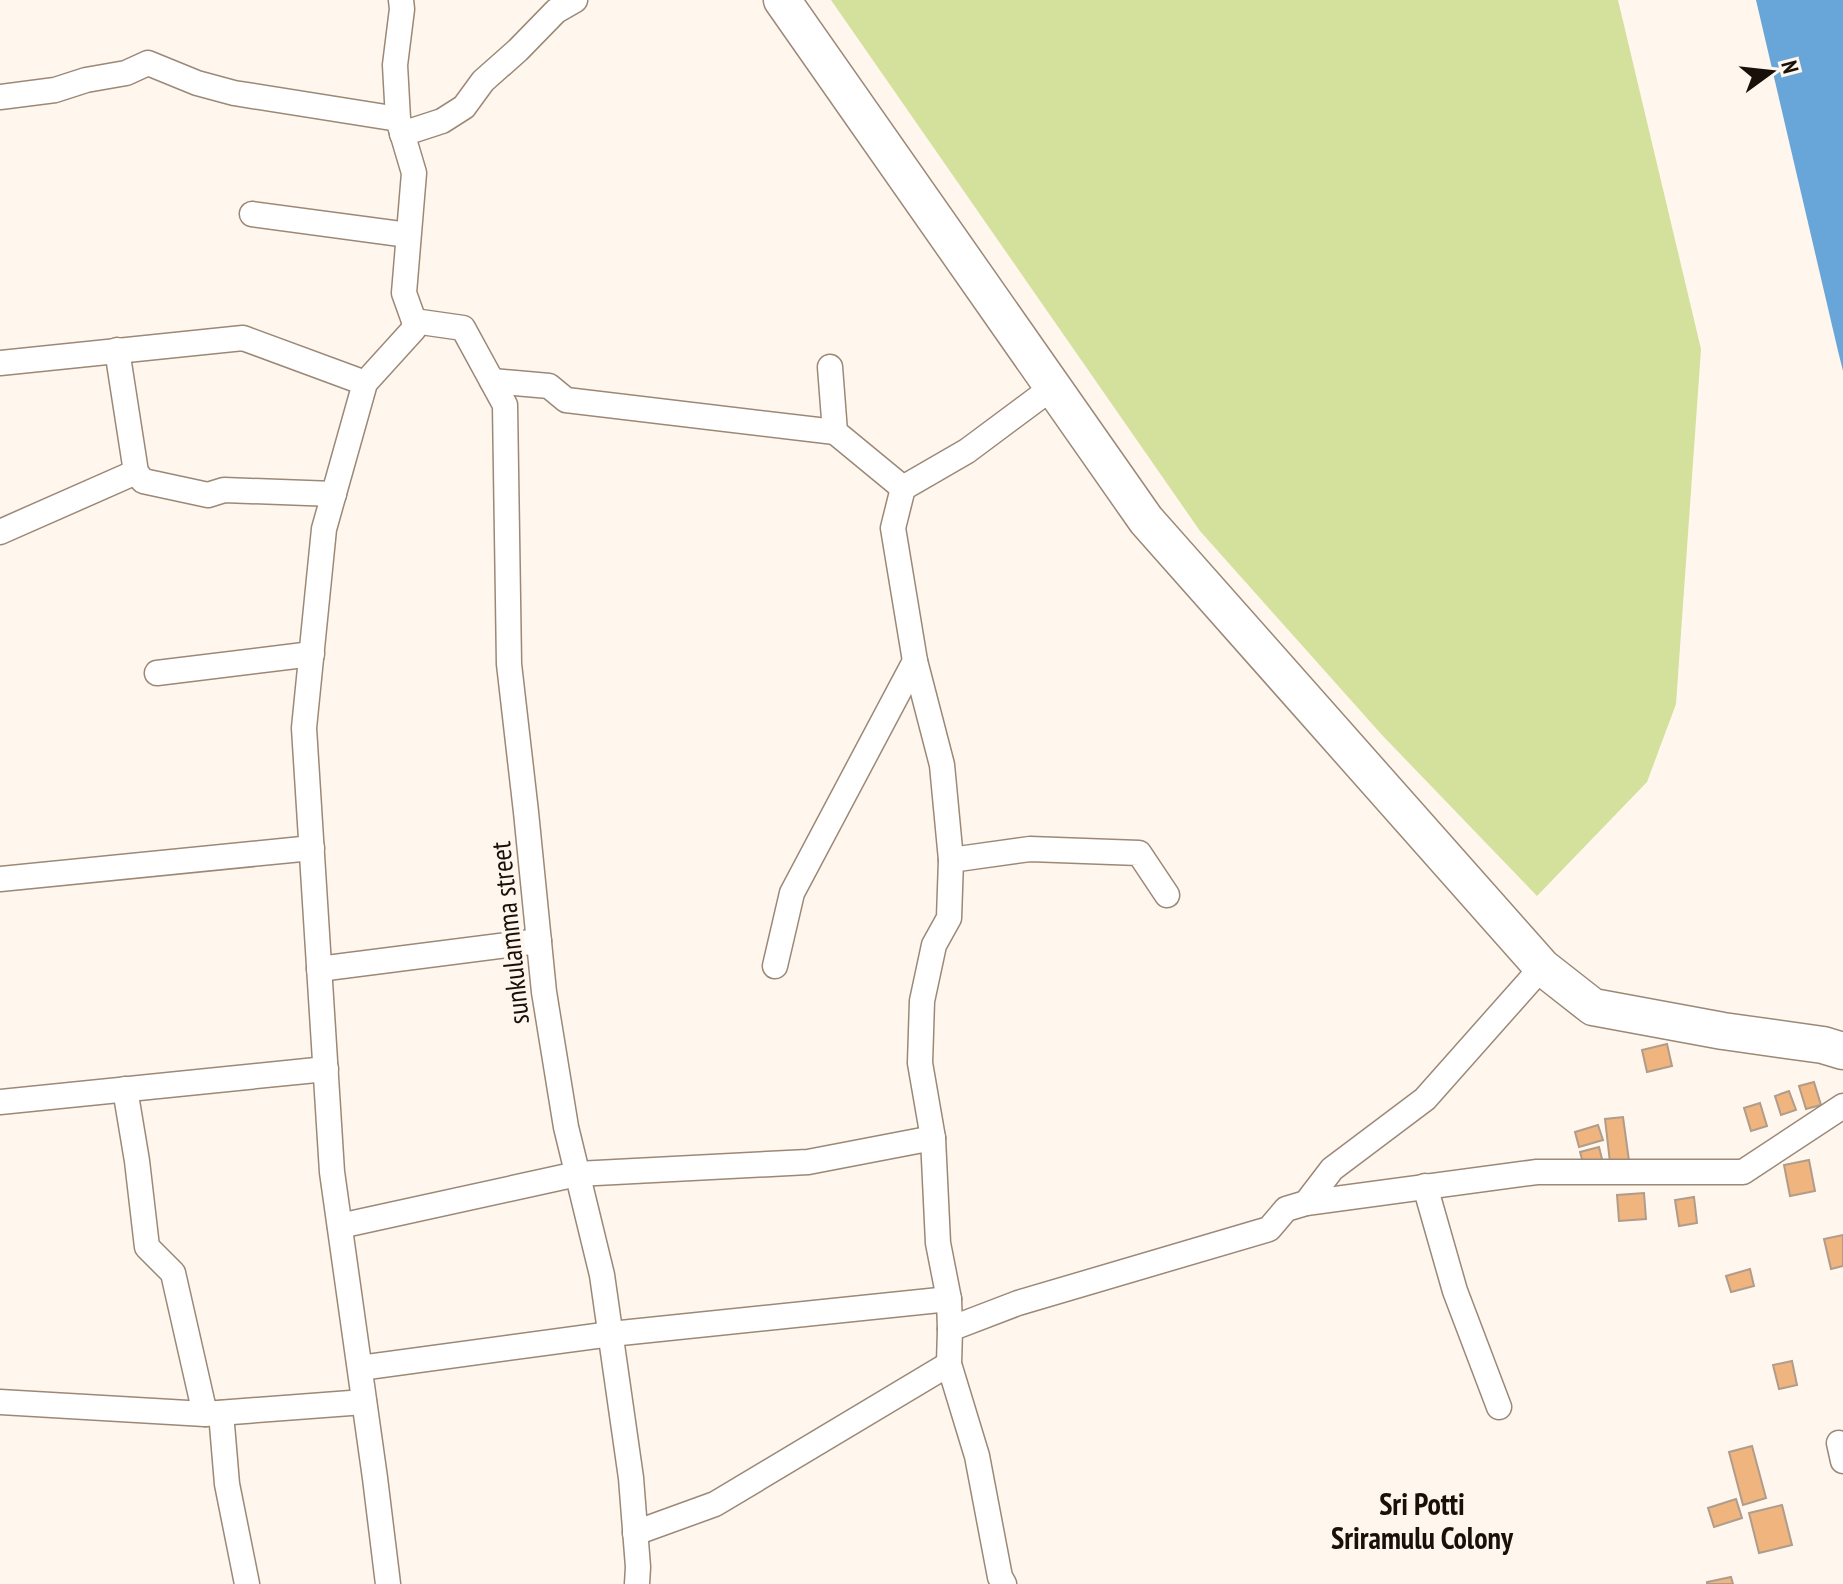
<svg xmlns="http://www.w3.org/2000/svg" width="1843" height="1584" viewBox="0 0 1843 1584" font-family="'PT Sans Narrow',sans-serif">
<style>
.green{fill:#d4e19c}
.water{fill:#68a6d9}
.building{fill:#f0b47e;stroke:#b09c8b;stroke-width:2}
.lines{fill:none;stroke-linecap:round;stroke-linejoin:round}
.minor-casing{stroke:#9c8877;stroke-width:27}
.secondary-casing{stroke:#9c8877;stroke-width:39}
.minor{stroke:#fff;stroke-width:24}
.secondary{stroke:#fff;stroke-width:36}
.labels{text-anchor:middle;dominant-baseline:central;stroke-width:8;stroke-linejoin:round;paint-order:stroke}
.street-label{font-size:28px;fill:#18110a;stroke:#fff6ee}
.neighbourhood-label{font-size:30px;font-weight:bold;fill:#18110a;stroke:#fff6ee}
</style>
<rect width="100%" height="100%" fill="#fff6ee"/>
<polygon class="green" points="831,0 1618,0 1701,349 1676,704 1647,782 1537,896 1382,735 1200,531"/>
<polygon class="water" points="1756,0 1843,0 1843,371 1838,351"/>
<g class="building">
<polygon points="1667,1044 1672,1066 1647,1072 1642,1050"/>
<polygon points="1814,1082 1821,1105 1806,1109 1799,1086"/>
<polygon points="1789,1091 1796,1110 1781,1115 1775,1096"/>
<polygon points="1760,1103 1767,1126 1751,1131 1744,1108"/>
<polygon points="1623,1117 1630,1168 1611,1171 1605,1119"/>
<polygon points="1598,1125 1603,1140 1579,1147 1575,1132"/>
<polygon points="1599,1147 1605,1171 1587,1177 1580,1152"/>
<polygon points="1809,1160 1815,1191 1790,1196 1784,1165"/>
<polygon points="1644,1193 1646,1219 1619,1221 1617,1195"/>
<polygon points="1694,1197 1697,1223 1679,1226 1675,1200"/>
<polygon points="1843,1235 1843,1266 1831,1269 1824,1239"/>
<polygon points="1750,1269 1754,1286 1731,1292 1726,1276"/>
<polygon points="1792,1361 1797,1385 1779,1389 1773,1365"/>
<polygon points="1752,1446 1766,1498 1743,1505 1729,1452"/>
<polygon points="1736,1499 1742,1518 1714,1527 1708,1508"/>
<polygon points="1782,1505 1792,1545 1759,1553 1749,1513"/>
<polygon points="1731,1577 1733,1584 1707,1584 1707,1582"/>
</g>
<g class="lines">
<defs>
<g id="minor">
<polyline points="0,97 55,90 86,80 126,73 148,63 197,83 234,93 398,119"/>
<polyline points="402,134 442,121 464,107 483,81 518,50 556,11 575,0"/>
<polyline points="252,214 408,235"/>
<polyline points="414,321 463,328 505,405 509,664 526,812 544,992 566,1127 602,1275 631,1478 638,1567 637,1584"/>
<polyline points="117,350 136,472 143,481 208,495 224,490 334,494"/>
<polyline points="0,363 243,338 365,383"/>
<polyline points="830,367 835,432 903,488"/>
<polyline points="492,381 549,386 566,400 835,432"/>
<polyline points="0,532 136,472"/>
<polyline points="157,673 312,654"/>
<polyline points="951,860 1030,849 1139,853 1167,895"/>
<polyline points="0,879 312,848"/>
<polyline points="775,966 792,893 915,661"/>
<polyline points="319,969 539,941"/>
<polyline points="125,1089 137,1161 147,1247 173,1273 205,1414 364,1402"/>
<polyline points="0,1102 326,1069"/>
<polyline points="1425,1186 1455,1291 1499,1407"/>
<polyline points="1306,1203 1332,1169 1425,1099 1542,967"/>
<polyline points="340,1226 577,1174 808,1162 933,1138"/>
<polyline points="950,1329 1018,1303 1269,1229 1286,1209 1306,1203 1537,1172 1743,1172 1843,1106"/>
<polyline points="360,1368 611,1334 949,1299"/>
<polyline points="0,1402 205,1414"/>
<polyline points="221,1413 227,1484 247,1584"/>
<polyline points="1839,1443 1843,1461"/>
<polyline points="635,1533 715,1504 949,1364"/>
<polyline points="388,1584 375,1478 332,1172 304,728 324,529 365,383 414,329 414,321 404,293 414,173 398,119 395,65 402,9 401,0"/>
<polyline points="1004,1584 1000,1577 977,1456 949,1364 950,1329 949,1299 938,1243 933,1138 920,1063 922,1001 934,945 949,918 951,860 942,765 915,661 893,528 903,488 967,451 1053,387"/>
</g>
<polyline id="secondary" points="782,0 1146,520 1542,967 1593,1007 1723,1031 1823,1045 1843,1051"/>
</defs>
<use href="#minor" class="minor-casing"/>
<use href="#secondary" class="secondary-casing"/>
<use href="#minor" class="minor"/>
<use href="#secondary" class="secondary"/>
</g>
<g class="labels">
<g class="street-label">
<text transform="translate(509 933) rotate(-96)">sunkulamma street</text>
</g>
<g class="neighbourhood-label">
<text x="1422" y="1503">Sri Potti<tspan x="1422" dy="34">Sriramulu Colony</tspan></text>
</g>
</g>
<g transform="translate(1771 72) rotate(75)" stroke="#fff6ee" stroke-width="6" paint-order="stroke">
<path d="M0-6L14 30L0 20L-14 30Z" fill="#18110a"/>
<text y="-12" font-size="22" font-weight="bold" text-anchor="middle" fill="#18110a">N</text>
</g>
</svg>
